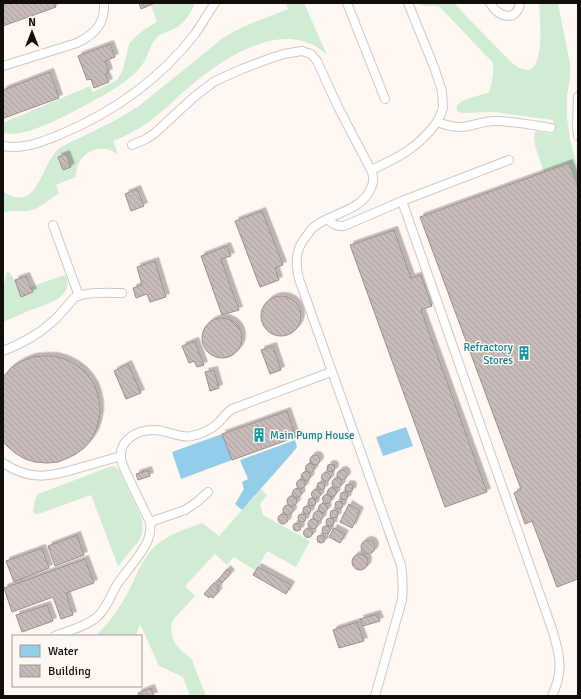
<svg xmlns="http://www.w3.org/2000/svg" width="581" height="699" viewBox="0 0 581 699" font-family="Signika,sans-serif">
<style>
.grass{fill:#d1ecd5}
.water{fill:#94cde9}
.building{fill:url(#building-back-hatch);stroke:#998f8c;filter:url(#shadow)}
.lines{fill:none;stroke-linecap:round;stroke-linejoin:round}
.lane-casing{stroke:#d1c8c2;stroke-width:10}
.lane{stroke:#fff;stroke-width:8}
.labels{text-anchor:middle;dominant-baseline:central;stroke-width:3;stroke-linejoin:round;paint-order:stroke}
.culture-label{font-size:11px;fill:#0d838f;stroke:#fef7f2;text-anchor:end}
</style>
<defs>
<pattern id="building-back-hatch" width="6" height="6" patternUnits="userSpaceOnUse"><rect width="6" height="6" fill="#c6bbb8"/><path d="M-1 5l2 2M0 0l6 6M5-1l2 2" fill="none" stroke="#a9a09d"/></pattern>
<filter id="shadow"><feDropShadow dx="3.5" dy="-3.5" stdDeviation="0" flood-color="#0004"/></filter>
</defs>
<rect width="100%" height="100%" fill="#fef7f2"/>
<g class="grass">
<path d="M155,3H195C191,14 183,25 172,30C167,32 162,33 158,36C150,44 150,51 145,60C143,64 139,69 136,72C121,87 98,98 80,108C61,118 42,128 21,133C15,134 9,134 3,133V123L90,86L93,92L117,80L123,70L129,44C136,34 147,28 157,22L151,5Z"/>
<path d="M286,3H304L327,55C323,52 319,48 315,46C274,23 220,61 189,87C176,98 164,111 150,121C139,129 126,136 113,141L118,154C99,141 76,153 76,177L56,185L59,194C49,198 42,208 31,210C21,213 15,208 3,213V191C31,212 39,180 50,160C52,156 56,152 59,148L67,144L114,121L139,106L223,38C243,25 266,18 288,9Z"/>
<path d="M418,3H454L466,16L510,61C548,95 540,21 539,3H558L570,64V78L567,95V117L570,140L578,169V187L569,163L544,172C541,162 531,141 535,132L538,131L552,134L553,120L494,112L464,113L458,112C457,110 456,109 457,106C459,100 481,95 488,93C492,87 494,71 493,63L440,7C433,4 424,8 418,3Z"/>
<path d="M7,271C15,277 17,287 21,297L33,292L30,287L65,275C67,279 69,285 66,290C60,302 38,307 26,312C18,315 11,319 3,322V288L5,280Z"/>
<polygon points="114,466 119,470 140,515 142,521 143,529 142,534 139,541 118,566 91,495 41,513 36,514 34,513 33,511 35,500 38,494 109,467"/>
<path d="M261,489L267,495L260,504L263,515L310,541L296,567L267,551L256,571L234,557L227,565L215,554L185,586L195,596L173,620C169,628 172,640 178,647C182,653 188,654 192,660L206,696H190L183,677L159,666L140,624L136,636H95C110,623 121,606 130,588C137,574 143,557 155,546C169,534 186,529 202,523L219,536Z"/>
</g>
<g class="water">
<polygon points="406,427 413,446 383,456 376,437"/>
<polygon points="222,434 232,460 181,479 172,452"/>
<polygon points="295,440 297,447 294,451 242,510 235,504 244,489 242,482 248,479 240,460"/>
</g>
<g class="building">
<polygon points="3,3 55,3 56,7 3,26"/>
<polygon points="139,3 155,3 141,9"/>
<polygon points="110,44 115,57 105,61 109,72 105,74 109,82 94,88 91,79 87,80 78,56"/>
<polygon points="50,72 59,98 4,118 3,115 3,90"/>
<polygon points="66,154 71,167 63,170 58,157"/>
<polygon points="569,163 578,187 578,579 557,587 532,521 525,524 514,493 521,489 420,217"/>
<polygon points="137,189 144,206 131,211 125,194"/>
<polygon points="262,211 283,265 275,268 279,280 260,287 235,221"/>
<polygon points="394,230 411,278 421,275 432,306 421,310 487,492 445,507 350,245"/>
<polygon points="227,246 231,256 221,259 239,310 222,315 201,256"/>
<polygon points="155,261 166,297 150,302 147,294 136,298 133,288 142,285 137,267"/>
<polygon points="26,276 33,292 21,297 15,280"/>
<circle cx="281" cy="316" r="20"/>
<circle cx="222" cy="338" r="20"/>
<polygon points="195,341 204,365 197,367 194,361 189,363 182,346"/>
<polygon points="273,346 281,370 270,374 261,350"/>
<polygon points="43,356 54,356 65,359 75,364 84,371 90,378 95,386 98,395 100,405 100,414 98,424 95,433 90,441 84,448 76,454 68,458 58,462 47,463 35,462 25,459 15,453 7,446 3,441 3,377 12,367 22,361 32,357"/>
<polygon points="128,364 141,393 126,399 114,371"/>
<polygon points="214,370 219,388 210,391 205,372"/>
<polygon points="287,411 296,437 232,460 222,434"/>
<circle cx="315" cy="460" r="5"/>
<circle cx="310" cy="468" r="4.5"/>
<circle cx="331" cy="468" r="4"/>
<polygon points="148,470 150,476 138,480 136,474"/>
<circle cx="342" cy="475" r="5"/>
<circle cx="306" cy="476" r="4.5"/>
<circle cx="326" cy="477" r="4.5"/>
<circle cx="337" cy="483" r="5"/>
<circle cx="301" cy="484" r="4.5"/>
<circle cx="321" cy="486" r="4"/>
<circle cx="349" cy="488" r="4"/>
<circle cx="332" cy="492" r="4.5"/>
<circle cx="297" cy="493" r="4.5"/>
<circle cx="316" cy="494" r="4.5"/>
<circle cx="344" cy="496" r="4"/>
<circle cx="327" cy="499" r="4.5"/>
<circle cx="292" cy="501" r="5"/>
<circle cx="312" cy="502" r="4"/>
<circle cx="339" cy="505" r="4"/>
<circle cx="323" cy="508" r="4.5"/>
<polygon points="349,504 360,511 352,528 340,522"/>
<circle cx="288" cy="510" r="5"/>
<circle cx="307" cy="510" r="4"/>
<circle cx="334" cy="514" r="4"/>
<circle cx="318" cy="516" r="5"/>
<circle cx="302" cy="518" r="4"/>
<circle cx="283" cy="519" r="5"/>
<circle cx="330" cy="522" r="4"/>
<circle cx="313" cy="524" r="5"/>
<circle cx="297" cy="527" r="4"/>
<circle cx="326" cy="530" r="4"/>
<polygon points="334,528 345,534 340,543 329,537"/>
<circle cx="308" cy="533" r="4.5"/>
<circle cx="321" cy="539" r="4"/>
<polygon points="77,535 84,555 55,566 48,546"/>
<circle cx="368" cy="547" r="7"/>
<polygon points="42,548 49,568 14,582 6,561"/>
<circle cx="360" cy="562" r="8"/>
<polygon points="85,559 94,583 66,593 73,615 61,619 53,597 12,612 4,588"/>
<polygon points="258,567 291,585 286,594 253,575"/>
<polygon points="227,569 231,573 222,583 218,580"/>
<polygon points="214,583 219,587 217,590 219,591 213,598 210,596 209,598 204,594"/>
<polygon points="47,605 53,621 22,632 16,615"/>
<polygon points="377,614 380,621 363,626 360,619"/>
<polygon points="357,622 364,641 339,648 333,630"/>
<polygon points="151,688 154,696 139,696 138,693"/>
</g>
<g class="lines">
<defs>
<g id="lane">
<polyline points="347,3 385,99"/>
<polyline points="408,3 434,67 442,91 443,108 440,116 437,122"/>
<path d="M490,3C497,17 517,23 520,3"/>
<path d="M3,66L77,43C95,34 105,24 104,3"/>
<polyline points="578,97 577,127 578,136"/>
<polyline points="132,145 146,139 155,133 194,97 215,81 242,69 271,58 284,54 302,51 311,54 317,61 338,107 371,170"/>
<path d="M3,146C23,150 41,142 59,135C112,113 160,79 195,34C202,24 208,13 215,3"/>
<path d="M402,201L552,629C560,655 564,670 552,696"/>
<path d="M328,219C332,225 337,226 344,226L402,201L509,160"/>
<polyline points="53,225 79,296"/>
<path d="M3,351C21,344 38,335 52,322C60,315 67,306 74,298C84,291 109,293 122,293"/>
<path d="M3,463C30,481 50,477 79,468C93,464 107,460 121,456"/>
<polyline points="150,522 185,510 197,502 208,492"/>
<path d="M55,636C68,631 87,626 97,617C107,608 111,594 118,583C128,569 141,556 148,540C150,534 151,528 150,522C143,508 137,495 130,481C127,474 122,466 121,458C119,440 137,430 153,430C166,429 179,439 192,436C201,434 210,430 217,424C222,419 226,413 232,409L331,372"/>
<path d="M375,696L402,600C403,588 403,577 401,565L299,279C295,261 295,249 308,234C310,231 312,228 314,227C331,213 362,211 371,188C374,182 374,176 371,170C398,158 419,147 437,122C445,125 453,127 461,127C473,126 483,121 495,121C514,121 532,125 551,128"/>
</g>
</defs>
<use href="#lane" class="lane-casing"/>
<use href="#lane" class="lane"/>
</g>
<defs>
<symbol id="building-bare" viewBox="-9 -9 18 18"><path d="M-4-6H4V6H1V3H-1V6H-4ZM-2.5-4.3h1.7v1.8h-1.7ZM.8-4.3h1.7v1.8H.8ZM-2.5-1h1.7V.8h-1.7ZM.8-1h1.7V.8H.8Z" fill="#0f9aa8" stroke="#fef7f2" stroke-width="2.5" paint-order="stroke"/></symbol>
</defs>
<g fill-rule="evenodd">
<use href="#building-bare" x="514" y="343" width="20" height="20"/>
<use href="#building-bare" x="249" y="425" width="20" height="20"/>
</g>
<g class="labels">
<g class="culture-label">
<text x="513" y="347">Refractory<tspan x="513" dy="13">Stores</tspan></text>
<text x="270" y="435" text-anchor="start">Main Pump House</text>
</g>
</g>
<rect width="581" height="699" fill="none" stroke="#100d0b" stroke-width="8"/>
<rect x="12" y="635" width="130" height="52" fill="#fef7f2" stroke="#9f9996"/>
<rect x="20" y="645" width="20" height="12" fill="#94cde9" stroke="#9f9996"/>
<text x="48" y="655" font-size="12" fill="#100d0b">Water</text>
<rect x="20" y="665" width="20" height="12" fill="url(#building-back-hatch)" stroke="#9f9996"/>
<text x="48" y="675" font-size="12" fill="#100d0b">Building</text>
<g transform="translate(32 32)" stroke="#fef7f2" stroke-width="3" paint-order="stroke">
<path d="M0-3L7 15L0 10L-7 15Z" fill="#100d0b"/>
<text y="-6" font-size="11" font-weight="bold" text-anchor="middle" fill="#100d0b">N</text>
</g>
</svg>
